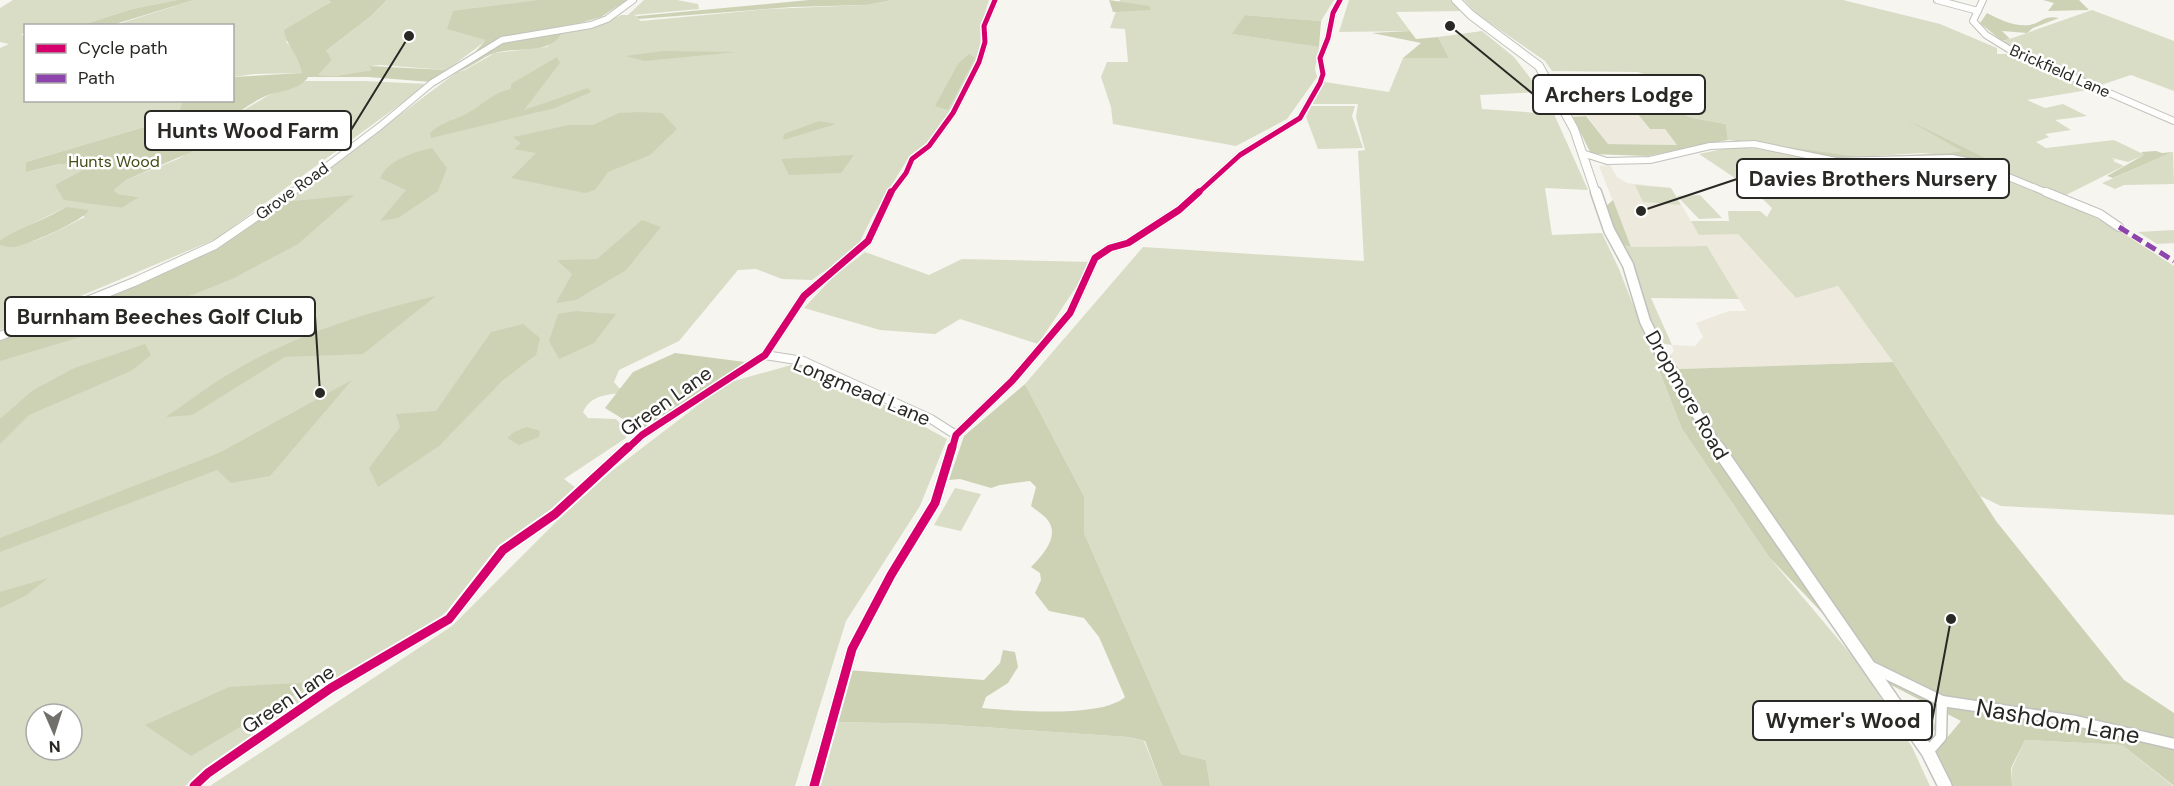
<svg xmlns="http://www.w3.org/2000/svg" width="2174" height="786" viewBox="0 0 2174 786" font-family="'DM Sans',sans-serif">
<style>
.built{fill:#edeadd}
.green{fill:#d9ddc6;fill-rule:evenodd}
.forest{fill:#cdd2b5}
.lines{fill:none;stroke-linecap:round;stroke-linejoin:round}
.minor-far2-casing{stroke:#c2c1bd;stroke-width:8}
.minor-far1-casing{stroke:#c2c1bd;stroke-width:10}
.minor-casing{stroke:#c2c1bd;stroke-width:13}
.tertiary-far2-casing{stroke:#c2c1bd;stroke-width:10}
.tertiary-far1-casing{stroke:#c2c1bd;stroke-width:13}
.tertiary-casing{stroke:#c2c1bd;stroke-width:16}
.minor-far2{stroke:#fefefd;stroke-width:6}
.minor-far1{stroke:#fefefd;stroke-width:8}
.minor{stroke:#fefefd;stroke-width:10}
.tertiary-far2{stroke:#fefefd;stroke-width:8}
.tertiary-far1{stroke:#fefefd;stroke-width:10}
.tertiary{stroke:#fefefd;stroke-width:13}
.quiet{stroke:#8e44ad;stroke-width:5;stroke-dasharray:11 5;stroke-linecap:butt}
.cycleway-far2-casing{stroke:#fff;stroke-width:8}
.cycleway-far1-casing{stroke:#fff;stroke-width:10}
.cycleway-casing{stroke:#fff;stroke-width:13}
.cycleway-far2{stroke:#d6006c;stroke-width:5}
.cycleway-far1{stroke:#d6006c;stroke-width:7}
.cycleway{stroke:#d6006c;stroke-width:9}
.labels{text-anchor:middle;dominant-baseline:central;stroke-width:5;stroke-linejoin:round;paint-order:stroke}
.far-street-label{font-size:16px;fill:#292824;stroke:#fff}
.far-park-label{font-size:16px;fill:#454d16;stroke:#fff}
.street-label{font-size:20px;fill:#292824;stroke:#fff}
.near-street-label{font-size:24px;fill:#292824;stroke:#fff}
.leader{fill:none;stroke:#292824;stroke-width:2}
.callout-dot{fill:#292824;stroke:#fff;stroke-width:2}
.callout{fill:#fff;stroke:#292824;stroke-width:2}
.callout-label{font-size:21px;text-anchor:middle;font-weight:bold;fill:#292824}
</style>
<rect width="100%" height="100%" fill="#f6f5ef"/>
<g class="built">
<polygon points="1632,107 1650,129 1665,129 1678,145 1608,144 1587,116 1573,117 1569,110"/>
<polygon points="1610,165 1617,177 1627,183 1671,188 1699,234 1738,234 1796,298 1838,286 1893,362 1679,369 1670,355 1674,351 1672,345 1695,346 1703,337 1696,323 1729,311 1746,311 1707,246 1631,247 1599,166"/>
</g>
<g class="green">
<path d="M13,0H177L132,9L82,25L26,26L25,32L21,35L25,36L26,100L183,101L179,110L154,124L26,162V172L61,164L91,168L103,205L122,208L138,197L118,194L114,190L126,180L178,159L248,115L242,111L269,95L306,81H364L428,84L216,239L0,330V245C29,249 60,229 85,217L66,207L0,240V48L9,44L0,42V8Z"/>
<polygon points="194,0 328,0 332,1 310,16 286,42 298,54 303,73 254,74 233,77 232,26 112,26"/>
<polygon points="387,0 538,0 525,3 487,40 447,70 380,65 370,66 373,70 335,76 317,75 332,60 325,52 371,16"/>
<path d="M644,0H677L698,4L699,9L633,15L638,16V19L641,21L768,9L866,5L893,0H989L981,25L980,48L966,85L930,141L907,160L872,217L857,248L812,280L782,279L756,269L738,270L679,341L619,370L614,382L619,388L639,392C618,395 593,390 583,412L588,418L616,419L624,428L626,438L564,479L576,488L431,626L290,710L205,769L185,786H0V339L126,286L265,216L457,72L465,70L495,53L547,47L562,32L607,22L621,15H628ZM36,714H72V750H36Z"/>
<polygon points="1120,0 1334,0 1321,21 1245,15 1233,34 1319,47 1315,69 1317,77 1287,119 1236,146 1113,124 1111,107 1101,77 1107,62 1128,62 1125,29 1110,28"/>
<polygon points="1349,0 1451,0 1461,11 1396,12 1410,31 1339,32"/>
<polygon points="1464,0 1843,0 1940,24 1997,48 1997,54 2013,54 2094,89 2027,100 2045,108 2063,104 2087,116 2055,120 2071,130 2045,134 2049,137 2036,142 2046,148 2114,140 2145,155 2128,162 2112,158 2115,160 2113,161 2124,166 2064,196 1960,156 1921,153 1860,157 1728,140 1726,124 1693,118 1662,107 1646,75 1638,72 1552,71 1545,61 1477,14"/>
<polygon points="2092,10 2174,41 2174,91 2131,75 2098,86 2015,50 2001,42"/>
<polygon points="1482,31 1514,57 1541,92 1480,95 1482,109 1554,114 1588,190 1545,188 1552,235 1602,233 1619,269 1682,429 1769,557 1859,664 1912,747 1930,786 1210,786 1206,760 1181,754 1084,533 1084,496 1025,384 1143,247 1364,261 1358,151 1365,150 1356,117 1358,104 1312,104 1325,82 1389,92 1403,58 1449,58 1438,37"/>
<polygon points="1311,106 1355,106 1352,116 1363,148 1318,149 1306,117"/>
<polygon points="1737,146 1810,157 1960,162 2078,209 2112,226 2174,266 2174,515 2001,506 1980,496 1893,362 1838,286 1796,298 1738,234 1699,235 1691,221 1729,221 1728,211 1760,211 1767,217 1772,208 1753,190 1699,154"/>
<polygon points="2173,152 2174,184 2124,185 2115,189 2102,183"/>
<polygon points="1635,185 1671,188 1681,205 1643,202"/>
<polygon points="1700,195 1722,218 1699,219 1677,196"/>
<polygon points="2174,230 2174,243 2157,244 2138,232"/>
<path d="M1620,244L1631,247L1707,246L1739,299L1651,298L1672,345L1660,343C1643,310 1638,277 1620,244Z"/>
<polygon points="865,252 929,275 962,259 1093,262 1038,344 960,319 935,334 880,330 804,308 833,277"/>
<polygon points="798,363 848,385 947,439 920,506 846,621 795,786 210,786 452,626 591,487 727,383"/>
<polygon points="955,488 981,494 961,531 934,525"/>
<polygon points="1906,705 1933,719 1936,728 1928,739 1922,738 1903,707"/>
<polygon points="831,722 937,724 1128,737 1144,741 1162,786 814,786"/>
<polygon points="2025,740 2122,745 2173,786 2012,786 2012,768"/>
</g>
<g class="forest">
<polygon points="177,0 194,0 112,25 82,25 132,9"/>
<path d="M328,0H387L371,16L326,51L332,60L318,75L335,76L372,70L369,66L447,70L431,82L368,77H308C301,89 281,91 268,95C259,99 250,104 242,110L249,116L203,147L126,180L114,190L118,194L139,197L122,208L64,200L55,185L89,167L60,164L26,172V162L154,124L179,110L183,101L232,100L233,77L302,73C298,52 287,48 284,30L331,2Z"/>
<path d="M538,0H627L601,17L563,28C556,57 516,46 495,53C482,57 471,68 457,72L486,40L447,29L453,11Z"/>
<polygon points="809,0 893,0 866,5 792,7 638,19 638,16"/>
<polygon points="1109,0 1149,6 1151,10 1113,12"/>
<polygon points="2043,0 2079,0 2089,10 2048,11 2054,3"/>
<path d="M1987,13C2000,20 2015,27 2030,25C2043,22 2044,15 2059,18L2033,28L2027,33L2002,31L2010,39L2002,41L1980,23Z"/>
<polygon points="1245,15 1321,21 1319,47 1232,34"/>
<polygon points="1410,31 1416,39 1438,37 1449,58 1403,58 1421,43 1372,33"/>
<polygon points="663,51 737,52 645,61 625,56"/>
<polygon points="969,54 975,58 948,110 935,106 958,64"/>
<path d="M557,57L560,63L524,110L588,88L591,92L555,108L431,138L430,133C443,121 450,122 464,115C481,107 493,92 511,89V84Z"/>
<polygon points="1632,107 1662,107 1693,118 1726,124 1728,140 1648,156 1591,154 1573,117 1586,116 1608,144 1677,145 1665,129 1650,129"/>
<polygon points="639,112 662,113 677,129 650,155 608,172 595,190 585,193 511,178 536,153 514,149 521,143 513,137 569,125 593,125 619,113"/>
<polygon points="1906,119 1985,158 1977,162 2064,196 2056,200 1960,162 1933,159 1865,163 1737,146 1736,140 1860,157 1951,153 1962,151"/>
<polygon points="819,121 836,124 783,140 784,134"/>
<path d="M432,148L447,168L438,191L398,218L380,221L406,190L380,178C388,160 414,152 432,148Z"/>
<polygon points="2156,151 2162,153 2173,152 2113,178 2107,176 2144,155 2141,152"/>
<polygon points="854,155 841,173 789,175 781,159"/>
<polygon points="354,195 298,244 232,279 104,330 0,361 0,339 217,247 283,202"/>
<polygon points="1613,200 1631,247 1620,244 1604,208"/>
<path d="M66,207L89,210C83,221 28,245 14,247C10,248 4,246 0,245V240C21,227 45,220 66,207Z"/>
<polygon points="642,220 661,227 626,270 576,300 556,303 572,274 557,260 597,259"/>
<path d="M436,296L363,354L285,357L192,415L166,417C188,402 211,384 234,371C297,334 367,312 436,296Z"/>
<polygon points="576,311 616,314 594,343 559,359 549,341 558,314"/>
<polygon points="523,324 540,338 536,355 503,380 439,446 378,487 369,468 400,427 396,414 436,411 491,332"/>
<polygon points="145,344 151,355 131,371 29,415 0,444 0,419 32,391 72,369"/>
<polygon points="1649,345 1670,355 1679,369 1893,362 1996,521 2124,680 2174,713 2174,786 2122,745 2025,740 2011,768 2012,786 1952,786 1935,752 1961,721 1891,685 1769,557 1682,429"/>
<polygon points="675,353 745,362 644,432 605,408 633,372"/>
<polygon points="352,380 270,476 231,483 217,470 0,552 0,538 219,453"/>
<path d="M1025,384L1084,496V533L1181,754L1206,760L1210,786H1162L1145,741L1128,737L937,724L831,722L847,670L984,680L1000,663L1003,650L1015,652L1018,667L1008,683L986,697L982,708C1014,711 1102,718 1125,697L1099,637L1084,618L1049,611L1035,593L1041,580L1040,573L1031,567C1042,556 1062,535 1046,518C1042,514 1036,510 1031,506L1036,487L1030,481L1000,485L991,488L960,479L949,480L964,436Z"/>
<polygon points="527,427 540,431 539,437 519,445 507,438 514,432"/>
<polygon points="48,578 25,596 0,608 0,592"/>
<polygon points="316,682 191,756 145,725 229,687"/>
</g>
<g class="lines">
<defs>
<g id="minor-far2">
<polyline points="1937,0 1978,11"/>
<polyline points="1983,0 1973,21 1986,35 2012,51 2174,121"/>
<polyline points="1585,154 1607,161 1650,160 1710,146 1754,144 1836,161 1952,158 1972,162 2050,194"/>
<polyline points="290,194 379,127 432,83 502,40 591,25 607,19 633,0"/>
<polyline points="890,194 906,173 912,159 929,146 953,113 979,62 985,42 984,26 995,0"/>
<polyline points="1197,194 1240,155 1300,118 1320,83 1323,74 1320,58 1328,38 1333,13 1340,0"/>
</g>
<g id="minor-far1">
<polyline points="2046,192 2100,214 2119,227"/>
<polyline points="0,336 134,282 215,245 292,192"/>
<polyline points="765,355 803,361 931,419 956,435"/>
<polyline points="627,449 642,435 765,355 804,296 868,241 891,192"/>
<polyline points="952,449 956,435 1012,381 1070,313 1095,258 1110,248 1128,243 1179,210 1199,192"/>
</g>
<g id="minor">
<polyline points="1870,666 1942,701"/>
<polyline points="1928,752 1941,737 1942,701 2076,721 2174,744"/>
<polyline points="194,786 208,773 331,688 449,619 503,550 555,514 628,447"/>
<polyline points="814,786 852,649 891,575 935,503 952,447"/>
</g>
<polyline id="tertiary-far2" points="1456,0 1471,15 1539,66 1574,129 1596,194"/>
<polyline id="tertiary-far1" points="1596,192 1609,230 1628,265 1645,321 1659,350 1718,449"/>
<polyline id="tertiary" points="1717,447 1928,752 1945,786"/>
</defs>
<use href="#minor-far2" class="minor-far2-casing"/>
<use href="#minor-far1" class="minor-far1-casing"/>
<use href="#minor" class="minor-casing"/>
<use href="#tertiary-far2" class="tertiary-far2-casing"/>
<use href="#tertiary-far1" class="tertiary-far1-casing"/>
<use href="#tertiary" class="tertiary-casing"/>
<use href="#minor-far2" class="minor-far2"/>
<use href="#minor-far1" class="minor-far1"/>
<use href="#minor" class="minor"/>
<use href="#tertiary-far2" class="tertiary-far2"/>
<use href="#tertiary-far1" class="tertiary-far1"/>
<use href="#tertiary" class="tertiary"/>
<polyline class="quiet" points="2119,227 2174,261"/>
<defs>
<g id="cycleway-far2">
<polyline points="890,194 906,173 912,159 929,146 953,113 979,62 985,42 984,26 995,0"/>
<polyline points="1197,194 1240,155 1300,118 1320,83 1323,74 1320,58 1328,38 1333,13 1340,0"/>
</g>
<g id="cycleway-far1">
<polyline points="627,449 642,435 765,355 804,296 868,241 891,192"/>
<polyline points="952,449 956,435 1012,381 1070,313 1095,258 1110,248 1128,243 1179,210 1199,192"/>
</g>
<g id="cycleway">
<polyline points="194,786 208,773 331,688 449,619 503,550 555,514 628,447"/>
<polyline points="814,786 852,649 891,575 935,503 952,447"/>
</g>
</defs>
<use href="#cycleway-far2" class="cycleway-far2-casing"/>
<use href="#cycleway-far1" class="cycleway-far1-casing"/>
<use href="#cycleway" class="cycleway-casing"/>
<use href="#cycleway-far2" class="cycleway-far2"/>
<use href="#cycleway-far1" class="cycleway-far1"/>
<use href="#cycleway" class="cycleway"/>
</g>
<g class="labels">
<g class="far-street-label">
<text transform="translate(2060 71) rotate(24)">Brickfield Lane</text>
<text transform="translate(292 191) rotate(-36)">Grove Road</text>
</g>
<g class="far-park-label">
<text x="114" y="161">Hunts Wood</text>
</g>
<g class="street-label">
<text transform="translate(862 391) rotate(23)">Longmead Lane</text>
<text transform="translate(1687 395) rotate(60)">Dropmore Road</text>
<text transform="translate(666 401) rotate(-35)">Green Lane</text>
<text transform="translate(288 699) rotate(-34)">Green Lane</text>
</g>
<g class="near-street-label">
<text transform="translate(2058 721) rotate(10)">Nashdom Lane</text>
</g>
</g>
<path class="leader" d="M1450 26L1533 94M409 36L351 130M1641 211L1737 179M320 393L315 316M1951 619L1932 721"/>
<g class="callout-dot">
<circle cx="1450" cy="26" r="6"/>
<circle cx="409" cy="36" r="6"/>
<circle cx="1641" cy="211" r="6"/>
<circle cx="320" cy="393" r="6"/>
<circle cx="1951" cy="619" r="6"/>
</g>
<g class="callout">
<rect x="1533" y="75" width="172" height="39" rx="6"/>
<rect x="145" y="111" width="206" height="39" rx="6"/>
<rect x="1737" y="159" width="272" height="39" rx="6"/>
<rect x="5" y="297" width="310" height="39" rx="6"/>
<rect x="1753" y="701" width="179" height="39" rx="6"/>
</g>
<g class="callout-label">
<text x="1619" y="102">Archers Lodge</text>
<text x="248" y="138">Hunts Wood Farm</text>
<text x="1873" y="186">Davies Brothers Nursery</text>
<text x="160" y="324">Burnham Beeches Golf Club</text>
<text x="1843" y="728">Wymer's Wood</text>
</g>
<rect x="24" y="24" width="210" height="78" fill="#ffffff" stroke="#a9a9a7" stroke-width="1.5"/>
<rect x="36" y="44" width="30" height="9" fill="#d6006c" stroke="#a9a9a7" stroke-width="1.5"/>
<text x="78" y="54" font-size="18" fill="#292824">Cycle path</text>
<rect x="36" y="74" width="30" height="9" fill="#8e44ad" stroke="#a9a9a7" stroke-width="1.5"/>
<text x="78" y="84" font-size="18" fill="#292824">Path</text>
<g transform="translate(54 732) rotate(177)"><circle r="28" fill="#ffffff" stroke="#a9a9a7" stroke-width="1.5"/>
<path d="M0-4.5L10 22L0 15L-10 22Z" fill="#71706b"/>
<text y="-9" font-size="16" font-weight="bold" text-anchor="middle" fill="#292824">N</text>
</g>
</svg>
